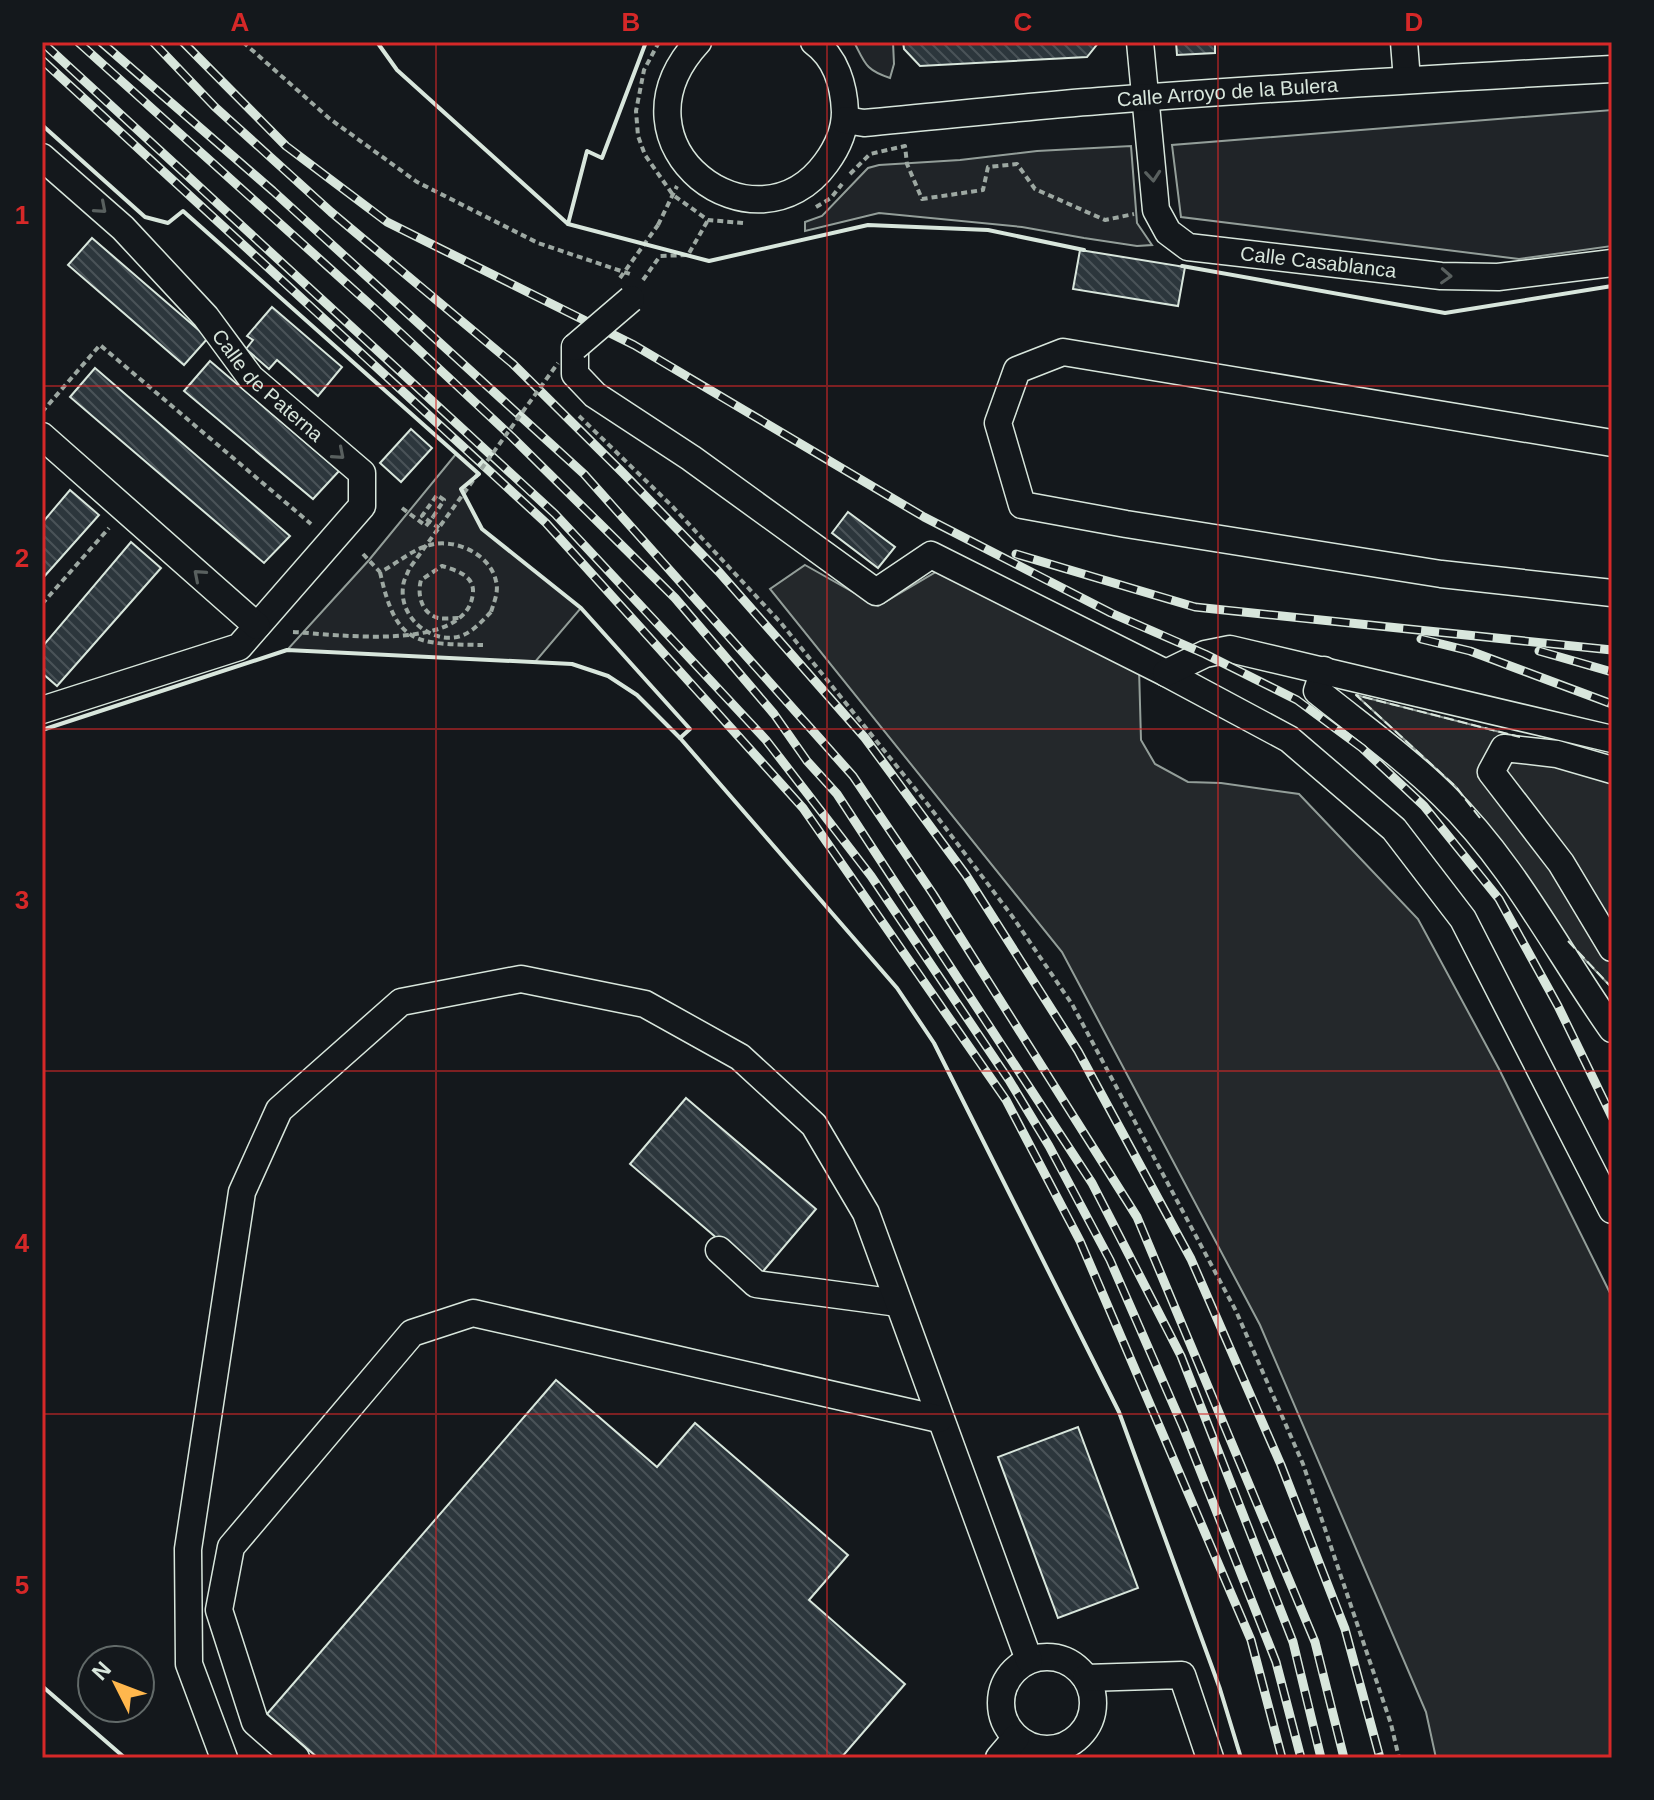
<svg xmlns="http://www.w3.org/2000/svg" width="1654" height="1800" viewBox="0 0 1654 1800" font-family="Arial,sans-serif">
<style>
.green{fill:#202428;stroke:#939e99;stroke-width:2}
.parking{fill:#24282b;stroke:#939e99;stroke-width:2}
.building{fill:url(#building-back-hatch);stroke:#d8e6dc;stroke-width:2}
.lines{fill:none;stroke-linecap:round;stroke-linejoin:round}
.minor-casing{stroke:#d8e6dc;stroke-width:29}
.path{stroke:#9da8a2;stroke-width:4;stroke-dasharray:6 4;stroke-linecap:butt}
.minor{stroke:#14181c;stroke-width:26}
.rail-casing{stroke:#d8e6dc;stroke-width:9}
.rail{stroke:#14181c;stroke-width:6;stroke-dasharray:18;stroke-linecap:butt}
.minor-bridge-casing{stroke:#d8e6dc;stroke-width:29;stroke-linecap:butt}
.path-bridge{stroke:#9da8a2;stroke-width:4;stroke-dasharray:6 4;stroke-linecap:butt}
.minor-bridge{stroke:#14181c;stroke-width:26}
.fence{stroke:#d8e6dc;stroke-width:2;stroke-dasharray:10 4;stroke-linecap:butt}
.wall{stroke:#d8e6dc;stroke-width:4}
.oneway{stroke:#59605f}
.grid{fill:none;stroke:#d62828;stroke-width:2;stroke-opacity:0.55}
.labels{text-anchor:middle;dominant-baseline:central;stroke-width:6;stroke-linejoin:round;paint-order:stroke}
.street-label{font-size:20px;fill:#d8e6dc;stroke:#14181c}
.neatline{fill:none;stroke:#d62828;stroke-width:3}
.grid-label{font-size:26px;text-anchor:middle;font-weight:bold;fill:#d62828}
</style>
<defs>
<pattern id="building-back-hatch" width="6" height="6" patternUnits="userSpaceOnUse" patternTransform="scale(2)"><rect width="6" height="6" fill="#2c363c"/><path d="M-1 5l2 2M0 0l6 6M5-1l2 2" fill="none" stroke="#4a5358"/></pattern>
</defs>
<rect width="100%" height="100%" fill="#14181c"/>
<g class="green">
<path d="M854,42H893L894,64L890,78C865,70 865,63 854,42Z"/>
<polygon points="1612,110 1612,246 1519,259 1181,217 1172,145"/>
<polygon points="1131,146 1137,223 1152,245 1137,246 1084,238 1022,227 879,213 805,231 805,222 822,216 868,168 879,165 960,160 1037,151"/>
<polygon points="456,454 479,474 462,490 482,529 581,608 535,662 287,650 369,560"/>
</g>
<g class="parking">
<polygon points="805,565 878,606 941,569 1139,668 1141,740 1155,764 1188,782 1221,783 1299,794 1418,919 1499,1069 1612,1297 1612,1758 1436,1758 1426,1712 1260,1325 1062,952 770,589"/>
<polygon points="1356,695 1612,761 1612,988 1570,944 1532,886 1456,787"/>
</g>
<g class="building">
<polygon points="903,42 1099,42 1087,57 920,66 904,49"/>
<polygon points="1176,42 1215,42 1215,53 1177,55"/>
<polygon points="92,238 208,338 184,365 68,265"/>
<polygon points="1080,250 1185,267 1178,306 1073,289"/>
<polygon points="272,307 342,367 318,396 277,360 269,369 246,349 253,340 247,336"/>
<polygon points="210,361 339,471 313,499 184,391"/>
<polygon points="95,368 290,536 264,563 70,397"/>
<polygon points="411,429 432,448 401,482 380,463"/>
<polygon points="70,490 99,515 42,579 42,523"/>
<polygon points="848,512 895,547 878,568 832,533"/>
<polygon points="131,542 161,568 57,686 42,673 42,647"/>
<polygon points="686,1098 816,1209 760,1275 630,1164"/>
<polygon points="556,1380 657,1467 695,1423 848,1555 809,1600 905,1684 841,1758 318,1758 267,1714"/>
<polygon points="1078,1427 1138,1588 1058,1618 998,1457"/>
</g>
<g class="lines">
<defs>
<g id="minor">
<path d="M698,42C602,146 756,259 826,163C837,148 845,130 845,112C844,86 836,58 814,42"/>
<path id="s1" d="M1140,42L1156,210L1168,232L1188,247L1441,276L1498,277L1612,263"/>
<polyline points="1404,42 1407,80"/>
<path id="s2" d="M845,120L864,123C942,116 1020,107 1099,101C1270,88 1441,78 1612,69"/>
<path id="s3" d="M42,157L123,228L206,317L251,378L362,473V506L239,647L42,710"/>
<polyline points="575,347 575,374 595,395 691,458 876,592 931,555 1166,673 1289,739 1394,829 1463,919 1612,1210"/>
<polyline points="42,436 257,626"/>
<polyline points="1612,443 1063,352 1017,370 998,423 1022,505 1126,524 1441,574 1612,593"/>
<path d="M1324,670L1317,691C1358,724 1408,760 1444,796C1513,863 1557,951 1612,1029"/>
<polyline points="1166,673 1205,654 1230,649 1612,739"/>
<polyline points="1612,770 1557,754 1504,748 1491,772 1561,863 1612,948"/>
<polyline points="719,1250 756,1284 898,1303"/>
<circle cx="1047" cy="1703" r="46"/>
<polyline points="1086,1678 1182,1675 1210,1758"/>
<polyline points="224,1758 189,1664 188,1549 242,1192 279,1110 401,1002 521,979 645,1004 740,1057 814,1125 866,1213 1029,1660"/>
<polyline points="296,1758 255,1722 219,1610 231,1547 412,1333 473,1313 939,1419"/>
<polyline points="999,1758 1016,1738"/>
</g>
</defs>
<use href="#minor" class="minor-casing"/>
<g class="path">
<polyline points="243,42 330,119 417,182 538,243 630,274"/>
<polyline points="659,42 644,70 636,111 638,136 645,155 673,195 708,220 743,223"/>
<polyline points="850,174 870,154 905,146 907,164 922,199 983,190 988,167 1017,164 1035,189 1105,220 1134,214"/>
<polyline points="816,207 831,198 842,184"/>
<polyline points="658,225 677,186"/>
<polyline points="643,280 660,256 688,255 708,220"/>
<polyline points="42,412 100,345 311,524"/>
<polyline points="579,416 672,506 781,623 929,806 1012,916 1072,1004 1236,1311 1303,1464 1391,1724 1399,1758"/>
<polyline points="402,508 426,526 433,517"/>
<path d="M363,554L380,572C397,564 412,549 430,545C455,538 490,554 496,581C499,592 494,602 491,612"/>
<path d="M380,572C396,645 415,644 483,645"/>
<polyline points="42,604 109,528"/>
<path d="M293,632C334,634 469,654 473,592C474,575 455,570 442,566L421,580C417,594 421,613 438,618C444,619 453,618 459,618"/>
</g>
<use href="#minor" class="minor"/>
<defs>
<g id="rail">
<polyline points="42,42 555,514 766,740 871,876 1009,1080 1049,1146 1110,1260 1183,1427 1276,1662 1301,1758"/>
<polyline points="78,42 375,309 512,437 675,598 774,714 807,761 837,794 1092,1183 1181,1356 1293,1642 1321,1758"/>
<polyline points="101,42 273,191 584,474 853,776 933,894 1137,1217 1315,1642 1344,1758"/>
<polyline points="153,42 215,107 331,212 513,364 623,473 719,572 865,738 966,875 1078,1051 1191,1259 1281,1465 1345,1629 1380,1758"/>
<polyline points="183,42 286,146 387,222 634,345 924,517 1111,613 1205,654 1297,700 1362,748 1424,806 1499,899 1558,1006 1612,1117"/>
<polyline points="42,60 546,523 803,808 1006,1100 1080,1241 1251,1640 1282,1758"/>
<polyline points="1016,554 1195,607 1612,650"/>
<polyline points="1421,639 1470,651 1612,704"/>
<polyline points="1539,651 1612,672"/>
</g>
</defs>
<use href="#rail" class="rail-casing"/>
<use href="#rail" class="rail"/>
<defs>
<polyline id="minor-bridge" points="575,347 631,299"/>
</defs>
<use href="#minor-bridge" class="minor-bridge-casing"/>
<g class="path-bridge">
<polyline points="620,278 658,225"/>
<polyline points="433,517 444,500 437,495 422,516 439,528"/>
<path d="M491,612C482,621 474,631 461,636C432,645 399,618 403,587C403,581 407,575 409,569L558,363"/>
</g>
<use href="#minor-bridge" class="minor-bridge"/>
<g class="fence">
<polyline points="1480,818 1456,787 1356,695 1520,737"/>
<polyline points="1568,941 1612,988"/>
</g>
<g class="wall">
<polyline points="377,42 397,70 568,224 587,151 602,158 646,42"/>
<polyline points="42,125 145,217 168,223 183,211 479,474 461,489 482,529 581,608 690,729 680,738 637,695 608,676 572,664 287,650 42,730"/>
<polyline points="568,224 709,261 868,225 988,230 1084,250"/>
<polyline points="1182,266 1445,313 1612,286"/>
<polyline points="680,738 897,988 934,1043 1119,1412 1220,1689 1241,1758"/>
<polyline points="42,1686 125,1758"/>
</g>
</g>
<defs><path id="oneway-chevron" d="M-2-3.5L2.5 0L-2 3.5" fill="none" stroke-width="1.6" stroke-linecap="round" stroke-linejoin="round" transform="scale(2)"/></defs>
<g class="oneway">
<use href="#oneway-chevron" transform="translate(1153 176) rotate(85)"/>
<use href="#oneway-chevron" transform="translate(101 208) rotate(41)"/>
<use href="#oneway-chevron" transform="translate(1446 276) rotate(3)"/>
<use href="#oneway-chevron" transform="translate(339 454) rotate(41)"/>
<use href="#oneway-chevron" transform="translate(199 575) rotate(-139)"/>
</g>
<path class="grid" d="M436,42V1758M827,42V1758M1218,42V1758M42,386H1612M42,729H1612M42,1071H1612M42,1414H1612"/>
<g class="labels">
<g class="street-label">
<text stroke="none"><textPath href="#s2" startOffset="384">Calle Arroyo de la Bulera</textPath></text>
<text stroke="none"><textPath href="#s1" startOffset="350">Calle Casablanca</textPath></text>
<text stroke="none"><textPath href="#s3" startOffset="322">Calle de Paterna</textPath></text>
</g>
</g>
<rect width="1654" height="1800" fill="none" stroke="#14181c" stroke-width="88"/>
<g transform="translate(116 1684) rotate(312)"><circle r="38" fill="#14181c" stroke="#626a69" stroke-width="2"/>
<path d="M0-6L14 30L0 20L-14 30Z" fill="#ffb74d"/>
<text y="-12" font-size="22" font-weight="bold" text-anchor="middle" fill="#d8e6dc">N</text>
</g>
<rect x="44" y="44" width="1566" height="1712" class="neatline"/>
<g class="grid-label">
<text x="240" y="31">A</text>
<text x="631" y="31">B</text>
<text x="1023" y="31">C</text>
<text x="1414" y="31">D</text>
<text x="22" y="224">1</text>
<text x="22" y="567">2</text>
<text x="22" y="909">3</text>
<text x="22" y="1252">4</text>
<text x="22" y="1594">5</text>
</g>
</svg>
